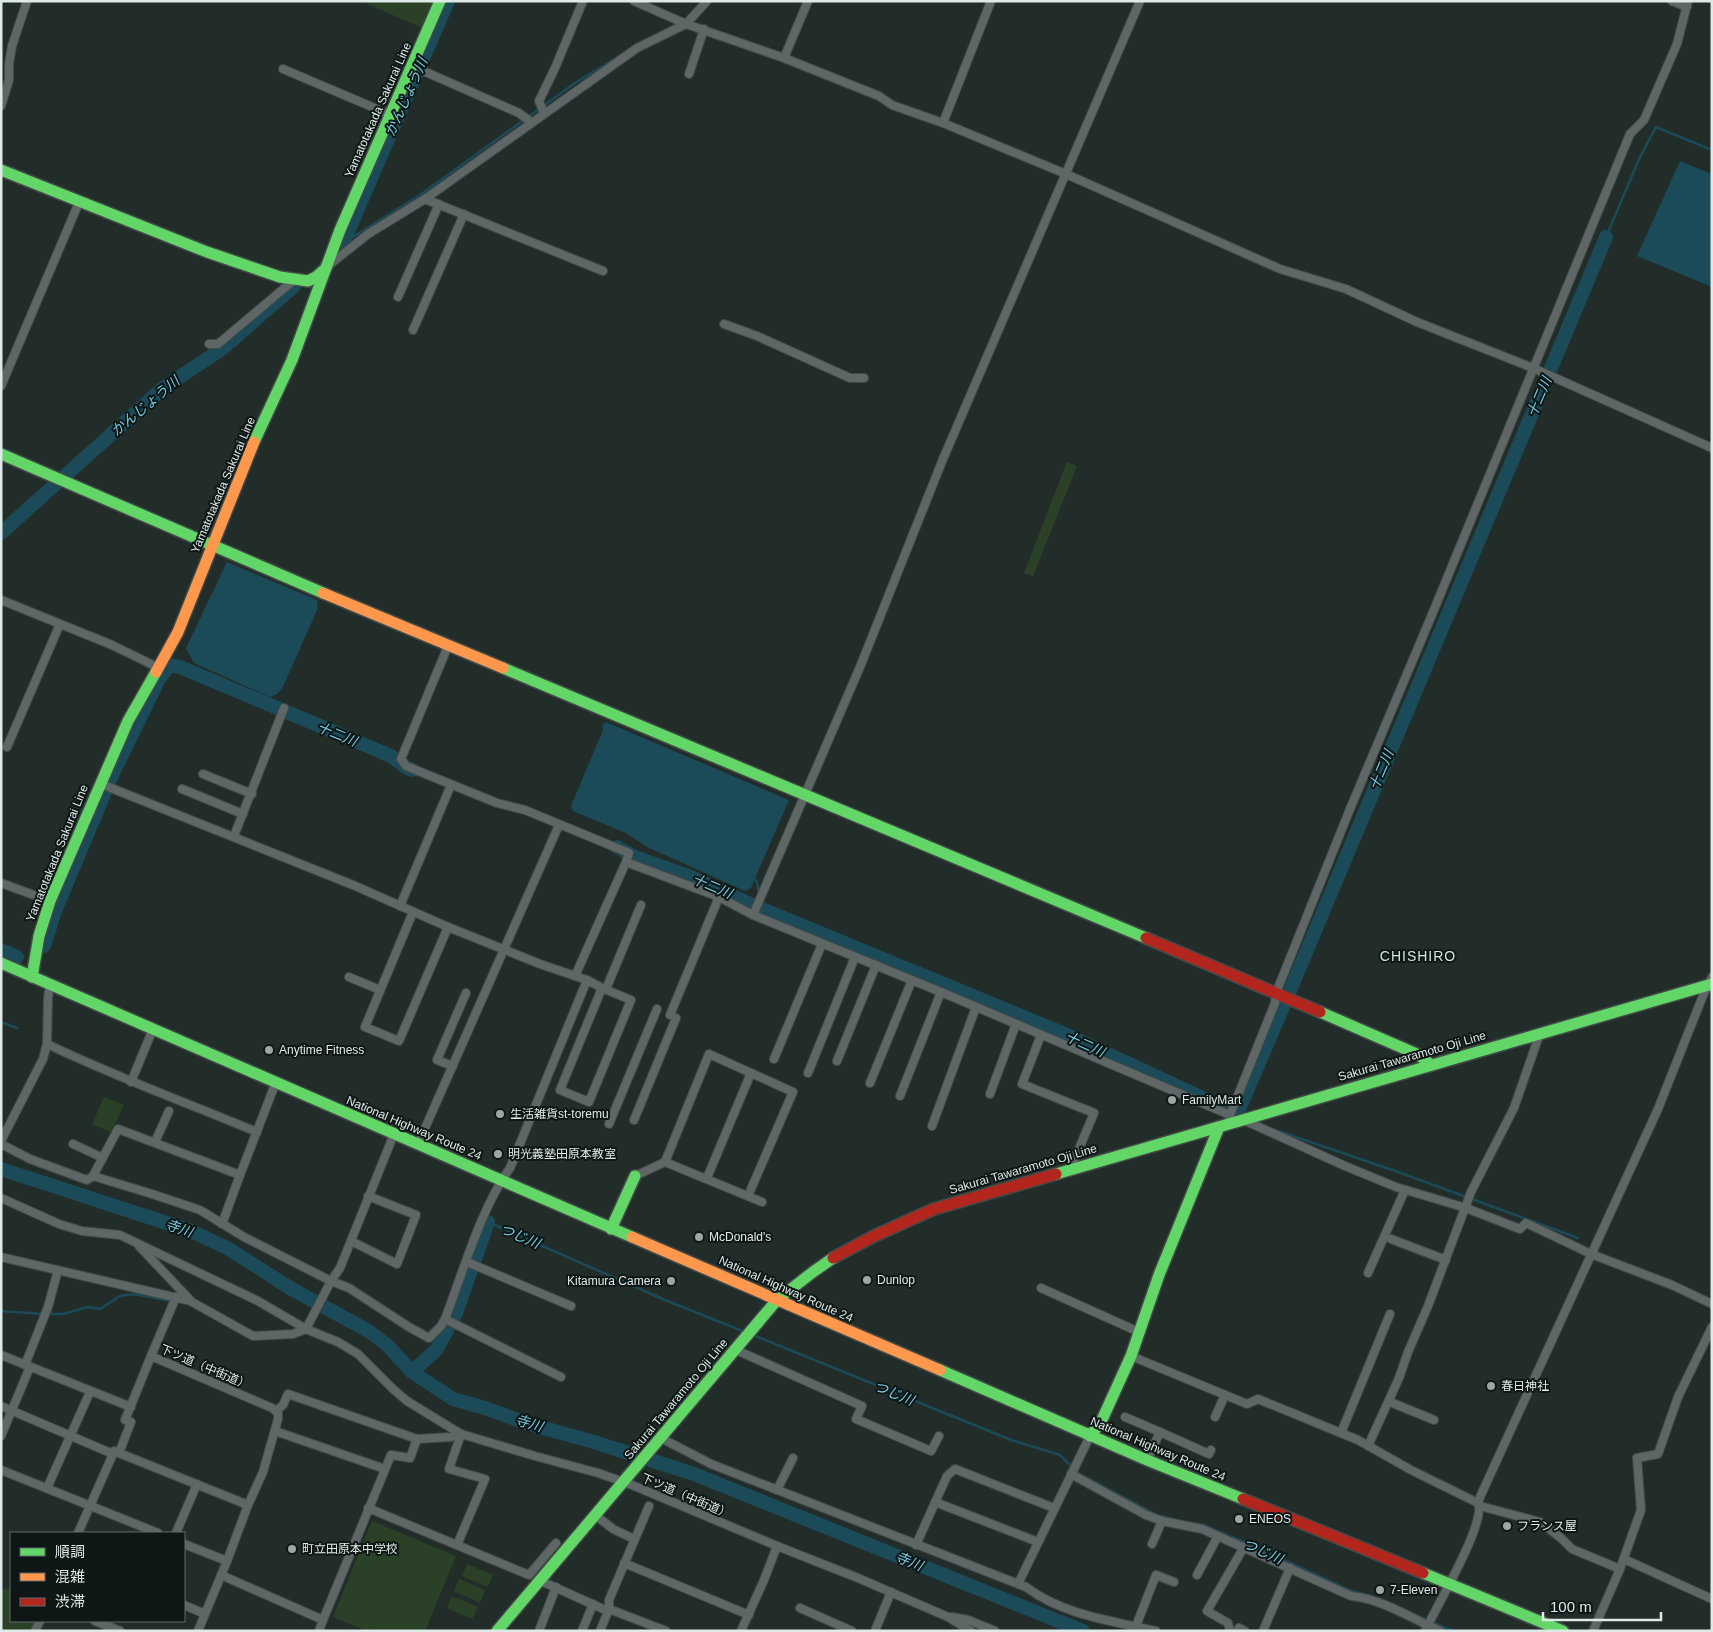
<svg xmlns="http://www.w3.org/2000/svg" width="1713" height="1632" viewBox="0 0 1713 1632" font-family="Arial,'Noto Sans JP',sans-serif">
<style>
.green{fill:#2b4127}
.water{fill:#1b4a58}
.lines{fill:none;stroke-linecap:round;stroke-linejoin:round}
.stream{stroke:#1b4a58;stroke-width:2.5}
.river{stroke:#1b4a58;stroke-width:14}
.street-casing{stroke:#414a47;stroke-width:10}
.fast-casing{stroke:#414a47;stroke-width:14}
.slow-casing{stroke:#414a47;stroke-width:14}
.jam-casing{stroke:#414a47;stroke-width:14}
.street{stroke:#5e6666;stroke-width:8}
.fast{stroke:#63d668;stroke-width:11}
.slow{stroke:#ff974d;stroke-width:11}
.jam{stroke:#b3261e;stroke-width:11}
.poi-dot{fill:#9ca8a5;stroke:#0e1715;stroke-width:2}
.labels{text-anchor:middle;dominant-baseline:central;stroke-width:4;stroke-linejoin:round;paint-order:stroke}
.street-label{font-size:12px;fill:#deeae7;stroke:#0e1715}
.poi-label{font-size:12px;fill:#deeae7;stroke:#0e1715;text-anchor:start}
.water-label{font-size:14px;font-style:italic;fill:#79cde6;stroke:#0e1715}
.neighbourhood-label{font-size:14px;letter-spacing:1px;fill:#d0e7e2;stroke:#0e1715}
</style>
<rect width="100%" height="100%" fill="#222d2a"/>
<g class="green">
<polygon points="368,1 434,1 423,28 367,4"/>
<polygon points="1067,462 1077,466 1033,576 1024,573"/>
<polygon points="104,1097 124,1105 111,1132 92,1124"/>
<polygon points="372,1521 456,1556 425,1631 380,1631 372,1628 371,1631 367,1631 333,1617"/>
<polygon points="467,1564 493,1575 487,1587 462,1576"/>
<polygon points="459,1579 485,1590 480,1603 454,1591"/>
<polygon points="11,1588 11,1621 35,1621 30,1631 1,1631 1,1590"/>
<polygon points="452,1596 478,1607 472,1619 447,1608"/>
</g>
<g class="water">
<polygon points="1680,161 1712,174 1712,287 1637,256"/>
<polygon points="227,562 317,600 318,608 282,689 277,694 270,697 194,663 186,648"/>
<polygon points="606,722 789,800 751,888 745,891 647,847 626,833 573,811 571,806 603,730 602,726"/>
</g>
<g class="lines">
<g class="stream">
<polyline points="661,32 678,23"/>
<polyline points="1606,237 1640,157 1656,127 1712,150"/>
<polyline points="343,243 420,195 575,83 621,55"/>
<polyline points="753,877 757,882 759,895"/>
<polyline points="1,1022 17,1028"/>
<polyline points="1264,1126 1401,1173 1578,1238"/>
<polyline points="488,1222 665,1300 745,1332"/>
<polyline points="177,1302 189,1304"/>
<polyline points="1,1311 43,1314"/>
<polyline points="48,1314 63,1314 88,1307 100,1309 120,1296 134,1294 171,1301"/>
<polyline points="753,1335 1011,1440 1060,1455 1072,1467"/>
<polyline points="1076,1470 1080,1474 1157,1515 1181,1521"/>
<polyline points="1186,1522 1204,1525 1265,1551 1349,1590 1371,1596"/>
<polyline points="1408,1612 1453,1631"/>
</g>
<g class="river">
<polyline points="340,247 343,243 448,1"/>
<polyline points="1,533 163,388 222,349 294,286"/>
<polyline points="617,847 635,857 686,875 750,904 1065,1034 1237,1114 1289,993 1606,237"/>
<polyline points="44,946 55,911 113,773 159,679 170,665 180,667 391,756 407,768 413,770"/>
<polyline points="1,950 17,957"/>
<polyline points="1,1169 191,1231 229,1249 290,1288 370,1332 387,1345 412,1372 453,1399 485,1408 526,1423 594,1442 694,1474 1083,1631"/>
<polyline points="412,1372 437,1349 456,1313 488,1222"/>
</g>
<defs>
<g id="street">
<polyline points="634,1 686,24 784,58 879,96 892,105 943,123 1066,174 1280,269 1346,289 1417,322 1533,368 1712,448"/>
<polyline points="1672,1 1687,7"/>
<polyline points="784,58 808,1"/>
<polyline points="412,66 519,113 531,122"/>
<polyline points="283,69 391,115"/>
<polyline points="689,74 704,29"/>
<polyline points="1,106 9,80 9,64 12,46 27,1"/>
<polyline points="544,113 539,101 555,68 583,1"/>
<polyline points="943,123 991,1"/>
<polyline points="425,199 603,271"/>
<polyline points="328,266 368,234 425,199 637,48 686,24 707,1"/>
<polyline points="398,297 439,204"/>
<polyline points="724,324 757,336 850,378 864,378"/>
<polyline points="413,330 464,214"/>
<polyline points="209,344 218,344 294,280"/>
<polyline points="1,386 80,200"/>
<polyline points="1,600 112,645 157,667"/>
<polyline points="448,646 401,759 406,766 497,803 525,810 629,853 626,862 575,976"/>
<polyline points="7,747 60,624"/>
<polyline points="203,774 252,794"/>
<polyline points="101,784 353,885 448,927 540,964 587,980 602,988"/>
<polyline points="182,789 243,814"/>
<polyline points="234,836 284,708"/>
<polyline points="626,862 719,897 753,915 941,992 1230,1115"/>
<polyline points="1,883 50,901"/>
<polyline points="400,906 451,785"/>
<polyline points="413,912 365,1027 399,1041 448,927"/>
<polyline points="753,915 860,667 943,459 1140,1"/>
<polyline points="349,977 380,990"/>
<polygon points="602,988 631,1000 589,1102 560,1090"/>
<polyline points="606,989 641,905"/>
<polyline points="670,1015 719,897"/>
<polyline points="1041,1035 1022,1084 1094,1113 1070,1170"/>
<path d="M47,1044C116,1077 187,1103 257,1132"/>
<polyline points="774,1059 822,944"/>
<polyline points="837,1061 876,965"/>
<polyline points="453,1066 437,1060 466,993"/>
<polyline points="808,1073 855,957"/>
<polyline points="131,1082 153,1029"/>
<path d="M276,1082L240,1175L118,1129L93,1176L152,1194L200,1210L244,1237L331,1281L349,1288L409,1327L429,1338L441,1326L445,1319C464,1270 480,1210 510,1168L587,980"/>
<polyline points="870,1083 912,980"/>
<polyline points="990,1094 1016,1024"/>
<polyline points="900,1096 941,992"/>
<polyline points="1245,1119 1248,1122 1345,1166 1396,1187 1466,1208 1520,1229 1526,1223 1591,1254 1672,1285 1712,1304"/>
<polyline points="634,1120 676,1018"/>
<polyline points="609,1124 657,1009"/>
<polyline points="1229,1124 1230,1115 1275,1003 1276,993 1350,809 1431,617 1630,134 1644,120 1677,44 1688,1"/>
<polyline points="932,1126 976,1007"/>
<polyline points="1,1141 43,1059 47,1044 48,998 50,984"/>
<polyline points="155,1142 169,1111"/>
<polyline points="1,1144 30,1159 87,1180 93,1176"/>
<polyline points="73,1144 103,1158"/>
<polyline points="418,1144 559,825"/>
<polyline points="665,1162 709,1054 793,1092 748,1196"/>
<polyline points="635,1176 665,1162 762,1202"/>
<polyline points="707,1178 751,1073"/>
<polyline points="1,1198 59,1224 82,1231 120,1235 258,1301 306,1329 338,1342 358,1354 393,1389 407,1401 461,1434 535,1456 598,1473 632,1485 777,1546 858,1578 948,1617 971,1631"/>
<polyline points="222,1224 240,1175"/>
<polyline points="1391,1239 1446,1260"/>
<polyline points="351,1241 397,1264 416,1215 368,1196"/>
<polyline points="139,1246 192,1302 253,1336 293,1334 306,1329 331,1281 340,1268 394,1134"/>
<polyline points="1,1257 191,1301"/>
<polyline points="467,1262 571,1306"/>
<polyline points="1368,1273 1405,1190"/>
<polyline points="1041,1288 1139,1332"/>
<polyline points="445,1319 561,1377"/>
<polyline points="736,1350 862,1406 856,1419 931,1451 939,1436"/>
<polyline points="1,1355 131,1407"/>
<polyline points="151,1356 176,1297"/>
<polyline points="1131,1356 1247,1404 1258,1399 1358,1440 1411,1470 1478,1503"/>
<polyline points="25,1365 48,1307 58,1270"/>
<polyline points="1390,1402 1434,1420"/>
<polyline points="1,1406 113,1454 114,1451 248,1505"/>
<polyline points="276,1411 283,1405 288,1394 417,1439 451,1437 461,1434"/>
<polyline points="1125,1417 1160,1432"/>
<polyline points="1215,1417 1225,1395"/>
<polyline points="275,1431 385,1469"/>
<polyline points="1341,1433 1390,1314"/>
<polyline points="1,1436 30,1367"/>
<path d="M661,1438L711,1464L1026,1587C1063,1615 1112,1621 1156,1631"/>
<polyline points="1368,1446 1399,1378 1408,1352 1428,1306 1471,1192 1514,1108 1540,1033"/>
<polyline points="119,1453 131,1422 125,1420 151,1356 272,1408 278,1413 278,1419 263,1472 248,1505 227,1561 198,1631"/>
<polyline points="1147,1460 1160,1432 1209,1454 1211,1450"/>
<polyline points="1,1470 158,1533"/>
<path d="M1071,1474L1146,1515L1162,1521L1202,1529L1351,1596C1382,1599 1411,1618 1440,1631"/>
<polyline points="47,1488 90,1392"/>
<polyline points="777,1490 793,1458"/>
<polyline points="935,1502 1038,1542"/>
<polyline points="1480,1506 1540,1522 1561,1538 1572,1549 1620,1569"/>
<polyline points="368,1508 529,1575 556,1543"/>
<polyline points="595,1515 613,1529 634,1539"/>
<polyline points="78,1533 113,1454"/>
<polyline points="176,1533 197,1484"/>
<polyline points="184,1544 227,1561"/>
<polyline points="1152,1544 1162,1521"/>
<polyline points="457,1545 485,1479 449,1469 461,1434"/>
<polyline points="916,1545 947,1476 955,1469 1054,1508"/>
<polyline points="1624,1559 1712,1599"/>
<polyline points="624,1563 749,1615"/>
<polyline points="221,1575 323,1620 319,1631"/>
<polyline points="1197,1575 1218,1536"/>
<polyline points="541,1581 603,1609 609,1609 666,1631"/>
<polyline points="1018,1584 1090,1436"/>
<polyline points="184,1605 205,1614"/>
<polyline points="800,1608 852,1631"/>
<polyline points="952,1617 968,1620 995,1631"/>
<polyline points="323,1620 391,1455 410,1458 417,1439"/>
<polyline points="95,1621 120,1631"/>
<polyline points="1136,1626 1156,1575 1174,1582"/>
<polyline points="35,1631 40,1621"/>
<polyline points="539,1631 556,1587"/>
<polyline points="582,1631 593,1604"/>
<polyline points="600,1631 609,1609 609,1600 649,1506"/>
<polyline points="741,1631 764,1580 777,1546"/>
<polyline points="875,1631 891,1592"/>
<polyline points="1230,1631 1228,1623 1207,1611 1244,1547"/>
<polyline points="1237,1631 1239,1628 1245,1631"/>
<polyline points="1263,1631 1290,1568"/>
<path d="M1425,1631C1435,1609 1487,1522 1478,1503L1480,1497L1658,1109L1704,993L1712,977"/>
<polyline points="1593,1631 1620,1569 1641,1510 1637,1458 1658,1454 1678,1397 1712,1327"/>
</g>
<g id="fast">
<polyline points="1,170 207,252 280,277 308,281 316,277 326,268"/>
<polyline points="254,442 292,360 340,230 440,1"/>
<polyline points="1,454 323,593"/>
<polyline points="503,668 1146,938"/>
<polyline points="1,963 632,1237"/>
<polyline points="32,977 39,936 50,901 128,721 156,672"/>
<polyline points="1320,1012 1419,1055 1431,1065"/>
<polyline points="1056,1174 1712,984"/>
<polyline points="611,1229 635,1176"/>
<polyline points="940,1370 1147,1460 1243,1499"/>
<polyline points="1090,1436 1101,1422 1131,1356 1159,1275 1219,1127"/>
<polyline points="1423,1573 1563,1631"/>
<polyline points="497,1631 777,1300 813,1272 833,1258"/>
</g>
<g id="slow">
<polyline points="323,593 503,668"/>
<polyline points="156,672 178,632 254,442"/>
<polyline points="632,1237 940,1370"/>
</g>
<g id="jam">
<polyline points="1146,938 1320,1012"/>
<polyline points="833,1258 872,1237 934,1209 1056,1174"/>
<polyline points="1243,1499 1423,1573"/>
</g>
</defs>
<use href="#street" class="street-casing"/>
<use href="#fast" class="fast-casing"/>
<use href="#slow" class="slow-casing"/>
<use href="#jam" class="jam-casing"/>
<use href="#street" class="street"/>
<use href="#fast" class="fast"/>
<use href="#slow" class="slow"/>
<use href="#jam" class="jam"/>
</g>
<g class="poi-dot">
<circle cx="269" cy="1050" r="5"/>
<circle cx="1172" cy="1100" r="5"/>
<circle cx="500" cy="1114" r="5"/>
<circle cx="498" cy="1154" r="5"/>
<circle cx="699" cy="1237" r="5"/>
<circle cx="867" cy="1280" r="5"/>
<circle cx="671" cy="1281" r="5"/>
<circle cx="1491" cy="1386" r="5"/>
<circle cx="1239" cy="1519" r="5"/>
<circle cx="1507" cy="1526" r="5"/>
<circle cx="292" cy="1549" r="5"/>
<circle cx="1380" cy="1590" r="5"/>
</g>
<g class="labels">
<g class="street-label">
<text transform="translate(378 110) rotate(-66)">Yamatotakada Sakurai Line</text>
<text transform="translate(223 485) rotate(-67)">Yamatotakada Sakurai Line</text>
<text transform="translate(57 853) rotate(-68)">Yamatotakada Sakurai Line</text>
<text transform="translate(1412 1056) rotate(-16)">Sakurai Tawaramoto Oji Line</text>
<text transform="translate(414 1128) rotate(23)">National Highway Route 24</text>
<text transform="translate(1023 1169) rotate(-16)">Sakurai Tawaramoto Oji Line</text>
<text transform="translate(786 1289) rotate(24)">National Highway Route 24</text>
<text transform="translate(205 1367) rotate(23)">下ツ道（中街道）</text>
<text transform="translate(676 1399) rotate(-50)">Sakurai Tawaramoto Oji Line</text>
<text transform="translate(1158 1449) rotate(23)">National Highway Route 24</text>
<text transform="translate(686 1496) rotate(23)">下ツ道（中街道）</text>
</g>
<g class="poi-label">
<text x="279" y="1050">Anytime Fitness</text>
<text x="1182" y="1100">FamilyMart</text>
<text x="510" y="1114">生活雑貨st-toremu</text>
<text x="508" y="1154">明光義塾田原本教室</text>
<text x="709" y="1237">McDonald's</text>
<text x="877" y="1280">Dunlop</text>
<text x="661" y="1281" text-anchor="end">Kitamura Camera</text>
<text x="1501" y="1386">春日神社</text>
<text x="1249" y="1519">ENEOS</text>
<text x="1517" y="1526">フランス屋</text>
<text x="302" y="1549">町立田原本中学校</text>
<text x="1390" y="1590">7-Eleven</text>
</g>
<g class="water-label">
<text transform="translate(406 97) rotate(-66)">かんじょう川</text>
<text transform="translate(1539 397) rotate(-67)">十二川</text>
<text transform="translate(145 406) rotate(-40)">かんじょう川</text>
<text transform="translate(337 734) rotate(22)">十二川</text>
<text transform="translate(1381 770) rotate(-67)">十二川</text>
<text transform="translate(712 886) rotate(23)">十二川</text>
<text transform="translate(1085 1044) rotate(24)">十二川</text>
<text transform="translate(179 1228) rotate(19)">寺川</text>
<text transform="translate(520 1236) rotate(23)">つじ川</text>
<text transform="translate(894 1393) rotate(22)">つじ川</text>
<text transform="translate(529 1423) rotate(17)">寺川</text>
<text transform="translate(1263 1551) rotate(24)">つじ川</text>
<text transform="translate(909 1561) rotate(22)">寺川</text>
</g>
<g class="neighbourhood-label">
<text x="1418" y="956">CHISHIRO</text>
</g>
</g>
<rect width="1713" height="1632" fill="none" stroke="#deeae7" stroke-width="5"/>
<rect x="10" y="1532" width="175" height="90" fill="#0e1715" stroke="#616b69"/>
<rect x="20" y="1548" width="25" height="8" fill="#63d668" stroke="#616b69"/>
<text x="55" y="1557" font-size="15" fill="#deeae7">順調</text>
<rect x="20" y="1573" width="25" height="8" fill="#ff974d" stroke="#616b69"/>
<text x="55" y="1582" font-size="15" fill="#deeae7">混雑</text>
<rect x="20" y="1598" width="25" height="8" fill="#b3261e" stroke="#616b69"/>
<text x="55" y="1607" font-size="15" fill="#deeae7">渋滞</text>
<path d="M1543 1612v8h118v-8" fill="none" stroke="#deeae7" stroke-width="2.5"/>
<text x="1550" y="1612" font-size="15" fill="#deeae7" stroke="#0e1715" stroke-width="4" paint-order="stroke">100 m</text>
</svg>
